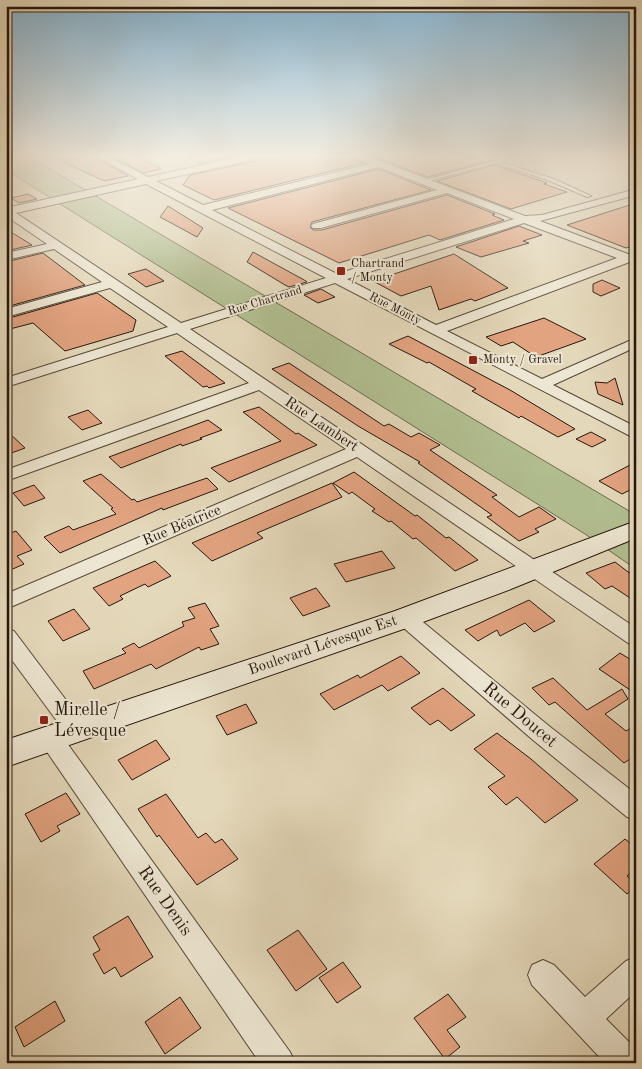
<svg xmlns="http://www.w3.org/2000/svg" width="642" height="1069" viewBox="0 0 642 1069" font-family="'Old Standard TT',serif">
<style>
.green{fill:#b2bf91;stroke:#6c6b4f}
.building{fill:#e2a380;stroke:#26170d}
.lines{fill:none;stroke-linecap:round;stroke-linejoin:round}
.lane-casing{stroke:#564738;stroke-width:2}
.street-casing{stroke:#564738;stroke-width:2}
.secondary-casing{stroke:#26170d;stroke-width:2}
.lane{fill:#ede6d2;fill-rule:evenodd}
.street{fill:#ede6d2;fill-rule:evenodd}
.secondary{fill:#ede6d2;fill-rule:evenodd}
.poi-dot{fill:#8f2418;stroke:#ede6d2;stroke-width:2}
.labels{text-anchor:middle;dominant-baseline:central;stroke-width:4;stroke-linejoin:round;paint-order:stroke}
.far-poi-label{font-size:12px;fill:#26170d;stroke:#ede6d2;text-anchor:start}
.far-street-label{font-size:12px;fill:#26170d;stroke:#ede6d2}
.street-label{font-size:15px;fill:#26170d;stroke:#ede6d2}
.near-poi-label{font-size:18px;fill:#26170d;stroke:#ede6d2;text-anchor:start}
.near-street-label{font-size:18px;fill:#26170d;stroke:#ede6d2}
</style>
<rect width="100%" height="100%" fill="#e4d8ba"/>
<filter id="stains"><feTurbulence type="fractalNoise" baseFrequency=".004" numOctaves="4"/><feColorMatrix values="0 0 0 0 .2 0 0 0 0 .09 0 0 0 0 .02 0 0 0 .5 -.17"/></filter>
<radialGradient id="worn" r=".72"><stop offset=".6" stop-color="#630" stop-opacity="0"/><stop offset="1" stop-color="#630" stop-opacity=".3"/></radialGradient>
<polygon class="green" points="6,156 28,156 636,515 636,569 585,534 6,170"/>
<g class="building">
<polygon points="51,156 93,156 128,176 104,181"/>
<polygon points="126,156 139,156 161,169 144,173 115,158"/>
<polygon points="204,156 234,156 198,164"/>
<polygon points="263,156 269,156 269,161 289,156 351,156 364,163 214,200 183,185 190,175 256,161"/>
<polygon points="372,156 468,156 485,162 428,177"/>
<polygon points="495,165 547,183 544,184 567,192 511,209 437,181"/>
<polygon points="379,169 431,190 312,222 310,227 313,230 322,230 447,195 495,214 492,215 504,220 440,240 429,235 339,263 228,208"/>
<polygon points="28,194 37,199 19,203 11,198"/>
<polygon points="636,203 636,245 626,248 567,225"/>
<polygon points="168,206 203,228 197,237 160,217"/>
<polygon points="519,226 542,235 523,241 529,243 481,257 456,247"/>
<polygon points="6,229 32,245 6,251"/>
<polygon points="253,252 306,281 307,282 289,287 285,285 247,262"/>
<polygon points="43,253 85,285 6,307 6,262"/>
<polygon points="454,254 508,288 475,301 471,299 439,310 431,286 401,296 373,281"/>
<polygon points="146,269 164,281 146,287 128,274"/>
<polygon points="602,280 620,288 601,296 593,292 593,284"/>
<polygon points="321,289 335,297 318,303 304,295"/>
<polygon points="97,293 136,320 133,331 65,351 33,323 6,330 6,319"/>
<polygon points="544,318 586,339 536,357 513,342 501,346 486,337"/>
<polygon points="408,336 510,390 575,429 558,437 521,416 519,418 472,391 476,389 429,362 427,363 389,344"/>
<polygon points="182,351 213,374 225,383 209,388 207,386 203,387 165,356"/>
<polygon points="289,363 384,426 389,424 411,437 419,433 440,445 430,450 497,495 492,497 519,517 539,507 556,519 535,529 539,532 519,541 487,517 492,515 418,463 420,462 358,426 272,369"/>
<polygon points="615,378 623,405 598,394 595,382 607,383"/>
<polygon points="259,407 296,434 298,433 317,445 229,482 211,468 281,441 243,412"/>
<polygon points="88,410 102,423 82,430 68,417"/>
<polygon points="208,420 222,430 200,438 202,439 182,446 181,444 121,468 109,457"/>
<polygon points="6,430 25,448 6,455"/>
<polygon points="591,432 606,440 592,447 576,439"/>
<polygon points="636,462 636,487 622,494 599,481"/>
<polygon points="354,472 415,516 417,515 446,538 449,537 478,560 455,571 416,538 413,539 391,521 389,522 372,511 375,509 352,492 349,494 333,483"/>
<polygon points="101,474 132,500 134,499 137,502 207,478 218,489 163,510 162,508 60,553 44,537 69,526 73,530 116,514 111,509 113,508 83,481"/>
<polygon points="332,483 342,497 257,533 263,538 212,561 192,543"/>
<polygon points="34,485 45,498 24,506 13,493"/>
<polygon points="16,531 32,550 17,556 24,564 6,572 6,535"/>
<polygon points="382,551 395,568 346,582 334,564"/>
<polygon points="155,561 171,576 148,587 145,584 120,596 123,599 109,606 93,588"/>
<polygon points="615,562 636,578 636,602 612,586 605,589 586,573"/>
<polygon points="316,588 330,606 303,616 290,598"/>
<polygon points="529,600 555,621 534,632 525,623 500,636 497,630 478,641 465,630"/>
<polygon points="205,603 219,626 210,629 219,644 201,650 199,647 156,669 151,664 94,689 83,671 126,653 122,649 134,643 139,648 184,626 182,622 195,618 188,608"/>
<polygon points="74,609 90,629 63,641 48,621"/>
<polygon points="620,653 636,663 636,694 599,669"/>
<polygon points="401,656 420,673 388,691 382,685 334,710 320,694 358,675 360,678"/>
<polygon points="553,678 587,710 622,689 628,699 605,714 626,731 636,725 636,755 624,763 555,702 549,705 532,688"/>
<polygon points="443,688 475,715 451,731 438,720 430,725 411,708"/>
<polygon points="246,704 257,723 227,735 216,716"/>
<polygon points="497,733 531,759 578,800 545,823 517,797 506,805 488,787 505,776 474,749"/>
<polygon points="156,740 170,759 132,780 118,760"/>
<polygon points="66,793 80,814 57,826 60,831 41,842 25,814"/>
<polygon points="166,794 198,838 206,833 215,843 222,839 238,859 197,885 159,835 157,837 138,809"/>
<polygon points="625,839 636,848 636,869 627,876 636,883 636,886 627,894 594,864"/>
<polygon points="128,916 153,957 121,977 115,967 104,974 93,954 100,950 93,937"/>
<polygon points="298,930 327,969 296,991 267,950"/>
<polygon points="343,962 361,987 337,1003 319,978"/>
<polygon points="448,994 466,1017 447,1030 460,1047 445,1059 414,1018"/>
<polygon points="180,997 201,1028 165,1054 145,1022"/>
<polygon points="55,1001 65,1021 24,1047 15,1027"/>
</g>
<g class="lines">
<defs>
<polygon id="lane" points="507,156 515,157 501,162 554,179 591,196 587,197 550,181 496,163 424,182 422,181 508,157"/>
<g id="street">
<path d="M95,156H107L148,177L243,156H261L256,159L156,181L203,205L370,164L353,156H367L525,216L542,215L636,189V195L540,221L628,254H635V260L447,331L542,379L636,338V347L553,385L636,427V439L335,283L190,329L636,628V645L628,643L357,457L6,609V594L346,449L259,390L6,481V470L249,383L177,333L6,387V378L168,327L110,288L6,317V309L102,282L54,249L6,260V253L47,244L6,216V208L138,179ZM379,167L437,190L313,224L311,226L313,228H321L447,193L514,219L337,274L212,210ZM146,184L326,278L181,323L16,213ZM524,223L617,258L436,325L347,279Z"/>
<polygon points="405,611 412,613 549,726 636,794 636,820 627,817 533,740 398,623 395,618 398,613"/>
<polygon points="6,629 14,631 84,724 88,730 84,736 76,739 68,736 6,652"/>
<polygon points="51,730 59,732 290,1052 295,1063 260,1063 43,746 39,739 43,732"/>
<polygon points="636,957 636,991 606,1019 636,1049 636,1063 605,1063 532,985 528,975 532,965 543,960 554,965 585,997 626,961"/>
</g>
<polygon id="secondary" points="636,521 636,538 511,589 415,625 6,767 6,740 395,611"/>
</defs>
<use href="#lane" class="lane-casing"/>
<use href="#street" class="street-casing"/>
<use href="#secondary" class="secondary-casing"/>
<use href="#lane" class="lane"/>
<use href="#street" class="street"/>
<use href="#secondary" class="secondary"/>
</g>
<linearGradient id="sky" x2="0" y2="1"><stop stop-color="#87b6d4"/><stop offset="0.51" stop-color="#f3ede0"/><stop offset="1" stop-color="#f3ede0" stop-opacity="0"/></linearGradient>
<rect width="642" height="306" fill="url(#sky)"/>
<g class="poi-dot">
<rect x="336" y="266" width="10" height="10" rx="2.5"/>
<rect x="468" y="355" width="10" height="10" rx="2.5"/>
<rect x="39" y="715" width="10" height="10" rx="2.5"/>
</g>
<g class="labels">
<g class="far-poi-label">
<text x="351" y="264">Chartrand<tspan x="351" dy="14">/ Monty</tspan></text>
<text x="483" y="360">Monty / Gravel</text>
</g>
<g class="far-street-label">
<text transform="translate(265 301) rotate(-17)">Rue Chartrand</text>
<text transform="translate(395 309) rotate(27)">Rue Monty</text>
</g>
<g class="street-label">
<text transform="translate(321 425) rotate(34)">Rue Lambert</text>
<text transform="translate(182 526) rotate(-23)">Rue Béatrice</text>
<text transform="translate(323 646) rotate(-19)">Boulevard Lévesque Est</text>
</g>
<g class="near-poi-label">
<text x="54" y="710">Mirelle /<tspan x="54" dy="21">Lévesque</tspan></text>
</g>
<g class="near-street-label">
<text transform="translate(520 715) rotate(40)">Rue Doucet</text>
<text transform="translate(165 901) rotate(55)">Rue Denis</text>
</g>
</g>
<rect width="642" height="1069" fill="none" stroke="#e4d8ba" stroke-width="25"/>
<rect x="8" y="8" width="627" height="1054" fill="none" stroke="#26170d" stroke-width="2.5"/>
<rect x="12" y="12" width="617" height="1044" fill="none" stroke="#26170d"/>
<rect width="100%" height="100%" filter="url(#stains)"/>
<rect width="100%" height="100%" fill="url(#worn)"/>
</svg>
